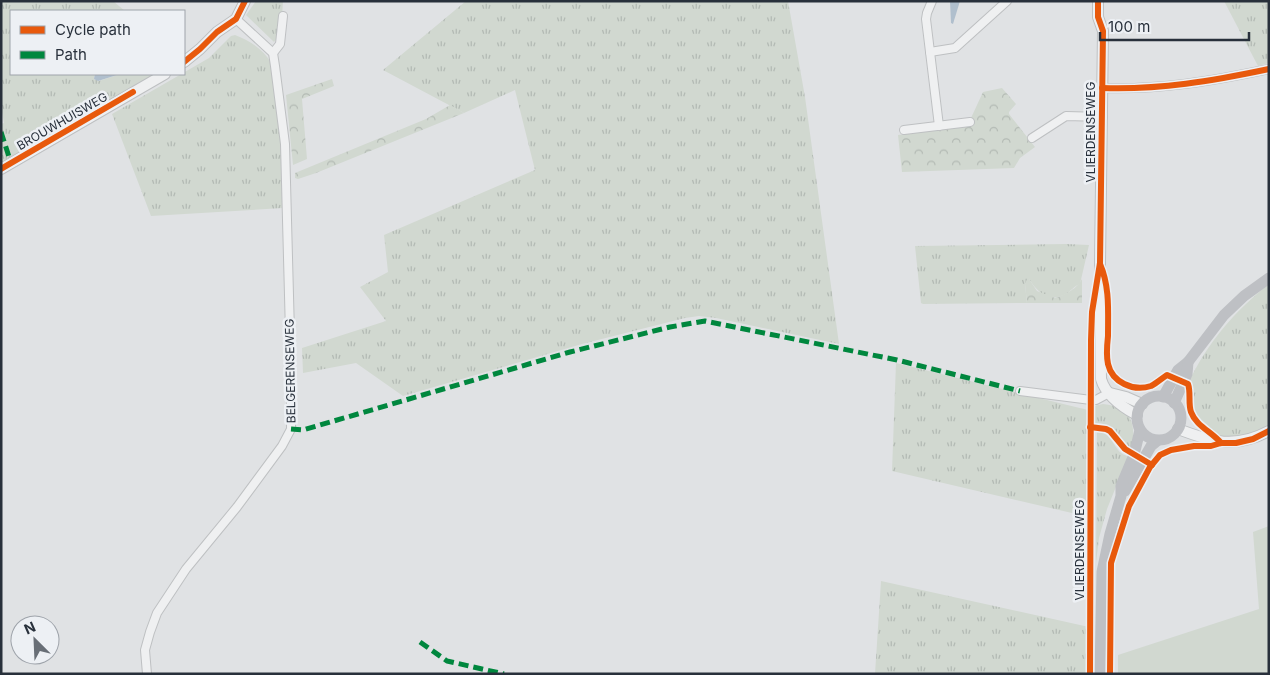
<svg xmlns="http://www.w3.org/2000/svg" width="1270" height="675" viewBox="0 0 1270 675" font-family="Inter,sans-serif">
<style>
.grass{fill:url(#grass-tufts)}
.forest{fill:url(#forest-crowns)}
.park{fill:#d1d8d0}
.water{fill:#b0bfcd}
.lines{fill:none;stroke-linecap:round;stroke-linejoin:round}
.minor-casing{stroke:#bec0c2;stroke-width:10}
.tertiary-casing{stroke:#bec0c2;stroke-width:12}
.minor{stroke:#eff0f1;stroke-width:8}
.tertiary{stroke:#eff0f1;stroke-width:10}
.secondary{stroke:#bec0c4;stroke-width:11}
.quiet{stroke:#00873e;stroke-width:5;stroke-dasharray:10 5;stroke-linecap:butt}
.cycleway-casing{stroke:#edf0f4;stroke-width:9}
.cycleway{stroke:#e8590c;stroke-width:6}
.labels{text-anchor:middle;dominant-baseline:central;stroke-width:5;stroke-linejoin:round;paint-order:stroke}
.street-label{font-size:12px;fill:#28303b;stroke:#edf0f4}
</style>
<defs>
<pattern id="grass-tufts" width="24" height="20" patternUnits="userSpaceOnUse" patternTransform="scale(1.25)"><rect width="24" height="20" fill="#d1d8d0"/><path d="M3 7l-1-3M5 7V3M7 7l1-3M15 17l-1-3M17 17v-4M19 17l1-3" fill="none" stroke="#b3bab4"/></pattern>
<pattern id="forest-crowns" width="20" height="18" patternUnits="userSpaceOnUse" patternTransform="scale(1.25)"><rect width="20" height="18" fill="#d1d8d0"/><path d="M2 6a3 3 0 1 1 6 0M12 15a3 3 0 1 1 6 0" fill="none" stroke="#b3bab4"/></pattern>
</defs>
<rect width="100%" height="100%" fill="#e0e2e4"/>
<g class="grass">
<polygon points="1,1 113,1 125,11 11,11 11,74 95,74 94,79 99,81 120,74 155,74 1,163 1,124 4,123 1,107"/>
<path d="M256,1H283C282,13 283,34 274,42L246,15Z"/>
<polygon points="466,1 788,1 805,97 839,344 716,318 699,316 685,318 582,344 403,396 356,363 303,373 302,348 386,321 360,287 388,272 384,235 535,170 515,90 464,113 383,70"/>
<polygon points="1224,1 1269,1 1269,63 1258,66"/>
<path d="M235,35C249,40 264,50 271,63C276,74 276,88 277,101C281,136 282,172 283,208L151,216L112,114L209,58L231,36Z"/>
<path d="M1066,244L1089,245L1080,284C1074,286 1071,291 1066,294C1049,303 1038,293 1029,279L1025,284L1027,303L923,304L921,303L915,246Z"/>
<path d="M1269,284V427L1251,435L1232,438L1211,437L1206,432L1193,410L1191,387L1189,382C1207,343 1235,311 1269,284Z"/>
<polygon points="896,363 1088,410 1089,517 892,471"/>
<path d="M1103,404C1133,407 1136,425 1132,451C1116,440 1117,422 1094,423V406Z"/>
<path d="M1097,432C1111,432 1112,445 1121,453C1123,455 1126,455 1128,457L1107,509L1099,538L1096,563Z"/>
<polygon points="881,581 1089,627 1089,674 875,674"/>
</g>
<g class="forest">
<polygon points="332,79 334,86 302,99 307,159 293,165 286,95"/>
<polygon points="1002,88 1016,104 1009,112 1009,114 1035,147 1020,158 1014,168 902,172 898,135 972,125 971,118 983,92"/>
<polygon points="450,105 464,113 316,173 298,179 295,178 295,173 426,119"/>
<path d="M1027,279H1029L1037,291L1055,298C1065,295 1078,288 1082,279V303H1027L1025,284Z"/>
</g>
<polygon class="park" points="1269,526 1269,674 1118,674 1118,655 1259,609 1253,532"/>
<g class="water">
<polygon points="950,1 960,1 953,24 951,23"/>
<polygon points="95,74 120,74 98,81 94,79"/>
</g>
<g class="lines">
<defs>
<g id="minor">
<polyline points="932,1 927,13 926,19 939,126"/>
<polyline points="930,52 955,48 1007,1"/>
<polyline points="273,53 280,44 283,16"/>
<path d="M1102,88C1160,90 1212,81 1269,69"/>
<polyline points="904,130 970,122"/>
<polyline points="1032,138 1066,116 1103,117"/>
<polyline points="1020,391 1091,400 1096,400 1109,393"/>
<polyline points="147,674 145,650 150,632 157,613 186,569 237,507 282,446 291,429 291,371 285,144 275,66 273,53 236,19"/>
</g>
<g id="tertiary">
<path d="M1098,1V17L1103,31L1100,263L1101,379C1106,396 1122,407 1137,415"/>
<polyline points="184,62 200,49 217,32 236,19 245,1"/>
<polyline points="1,169 165,74"/>
<polyline points="1110,393 1126,397 1142,404"/>
<path d="M1178,429C1212,442 1235,449 1269,431"/>
</g>
</defs>
<use href="#minor" class="minor-casing"/>
<use href="#tertiary" class="tertiary-casing"/>
<use href="#minor" class="minor"/>
<use href="#tertiary" class="tertiary"/>
<g class="secondary">
<circle cx="1159" cy="418" r="22"/>
<polyline points="1163,397 1178,370 1188,362 1224,315 1244,296 1269,278"/>
<polyline points="1174,403 1187,374 1188,362"/>
<polyline points="1125,491 1151,446 1157,441"/>
<polyline points="1100,674 1102,572 1110,534 1121,496 1121,486 1134,455 1140,430"/>
</g>
<g class="quiet">
<polyline points="1,132 11,163"/>
<polyline points="291,429 303,430 570,352 670,327 705,321 897,360 1020,391"/>
<polyline points="420,642 447,661 504,674"/>
</g>
<defs>
<g id="cycleway">
<polyline points="184,62 200,49 217,32 236,19 245,1"/>
<path d="M1102,88C1160,90 1212,81 1269,69"/>
<polyline points="1,169 133,92"/>
<path d="M1100,264C1110,287 1108,311 1108,336C1107,345 1106,355 1108,364C1112,382 1133,392 1151,386C1157,383 1161,379 1167,375L1188,384C1191,392 1188,403 1191,412C1196,426 1212,432 1221,443"/>
<polyline points="1090,427 1106,429 1110,431 1125,449 1152,465"/>
<polyline points="1090,674 1091,340 1092,312 1100,263 1103,31 1098,17 1098,1"/>
<polyline points="1110,674 1111,563 1129,506 1150,467 1160,455 1171,450 1194,446 1211,446 1221,443 1236,443 1253,439 1269,431"/>
</g>
</defs>
<use href="#cycleway" class="cycleway-casing"/>
<use href="#cycleway" class="cycleway"/>
</g>
<g class="labels">
<g class="street-label">
<text transform="translate(62 121) rotate(-30)">BROUWHUISWEG</text>
<text transform="translate(1090 132) rotate(-90)">VLIERDENSEWEG</text>
<text transform="translate(290 371) rotate(-91)">BELGERENSEWEG</text>
<text transform="translate(1079 550) rotate(-90)">VLIERDENSEWEG</text>
</g>
</g>
<rect width="1270" height="675" fill="none" stroke="#28303b" stroke-width="5"/>
<rect x="10" y="10" width="175" height="65" fill="#edf0f4" stroke="#9ea3aa"/>
<rect x="20" y="26" width="25" height="8" fill="#e8590c" stroke="#9ea3aa"/>
<text x="55" y="35" font-size="15" fill="#28303b">Cycle path</text>
<rect x="20" y="51" width="25" height="8" fill="#00873e" stroke="#9ea3aa"/>
<text x="55" y="60" font-size="15" fill="#28303b">Path</text>
<g transform="translate(35 640) rotate(336)"><circle r="24" fill="#edf0f4" stroke="#9ea3aa"/>
<path d="M0-4L9 19L0 12L-9 19Z" fill="#686e76"/>
<text y="-8" font-size="14" font-weight="bold" text-anchor="middle" fill="#28303b">N</text>
</g>
<path d="M1100 32v8h149v-8" fill="none" stroke="#28303b" stroke-width="2.5"/>
<text x="1108" y="32" font-size="15" fill="#28303b" stroke="#edf0f4" stroke-width="4" paint-order="stroke">100 m</text>
</svg>
